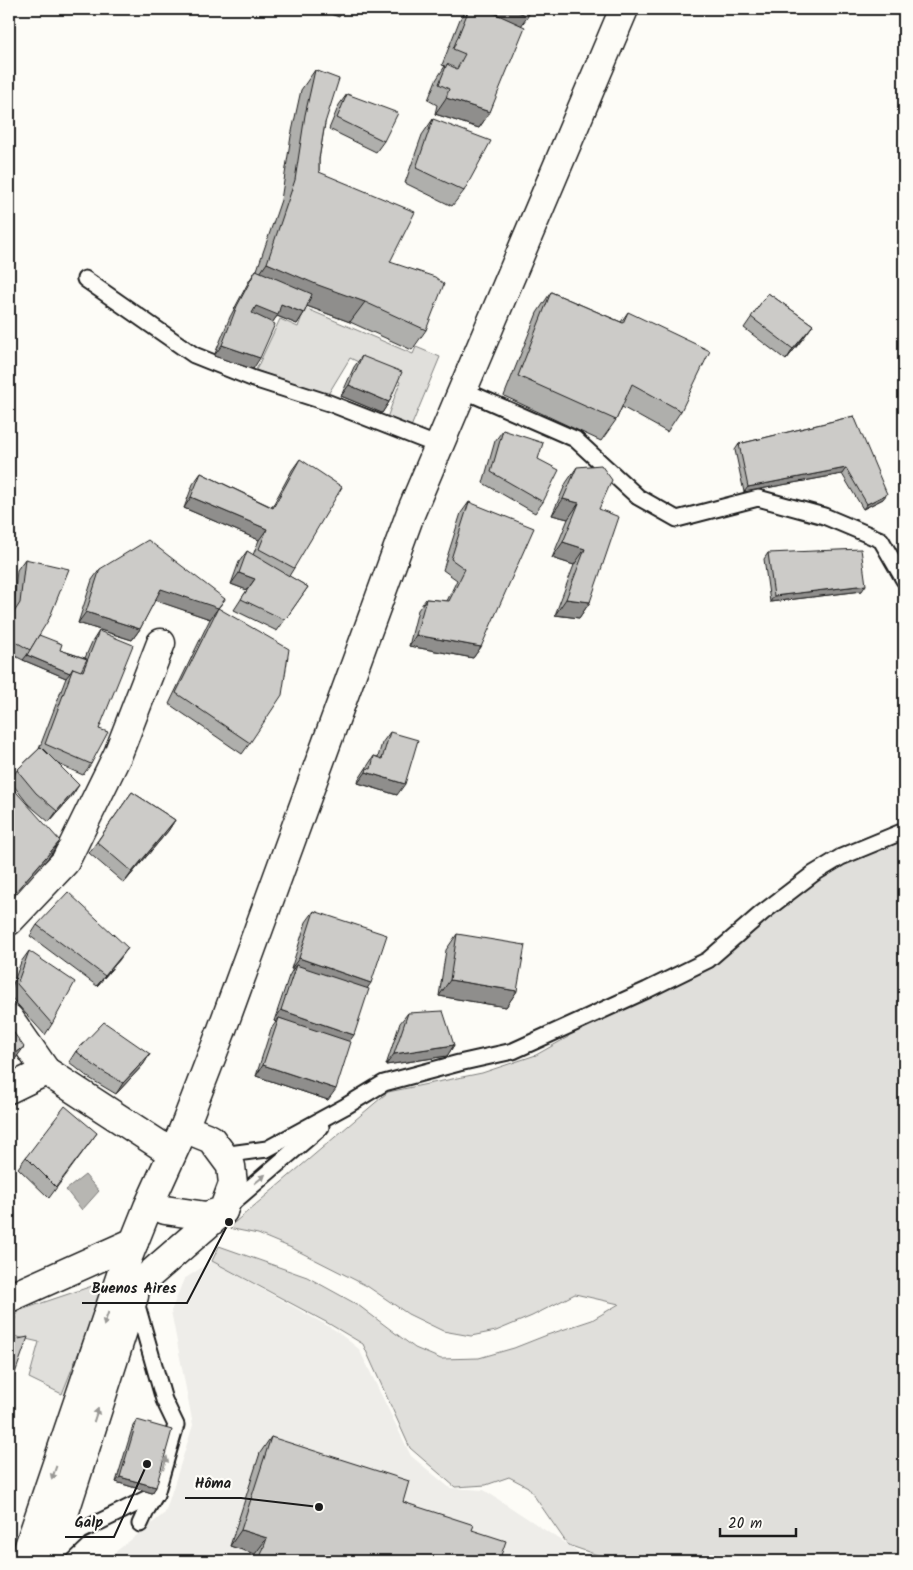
<svg xmlns="http://www.w3.org/2000/svg" width="913" height="1570" viewBox="0 0 913 1570" font-family="Kalam,sans-serif">
<style>
.built{fill:#eeede9}
.green{fill:#e0dfdb;stroke:#7e7e7c}
.water{fill:#b7b6b2;stroke:#797876}
.lines{fill:none;stroke-linecap:round;stroke-linejoin:round}
.service-casing{stroke:#1c1c1c;stroke-width:19}
.minor-casing{stroke:#1c1c1c;stroke-width:31}
.tertiary-casing{stroke:#1c1c1c;stroke-width:31}
.secondary-casing{stroke:#1c1c1c;stroke-width:31}
.service{stroke:#fdfcf7;stroke-width:15}
.minor{stroke:#fdfcf7;stroke-width:28}
.tertiary{stroke:#fdfcf7;stroke-width:28}
.secondary{stroke:#fdfcf7;stroke-width:28}
.wall{fill:#afafac;stroke:#1c1c1c}
.shaded-wall{fill:#8f8e8c;stroke:#1c1c1c}
.building{fill:#cccbc8;stroke:#1c1c1c}
.oneway{fill:#989794}
.leader{fill:none;stroke:#1c1c1c;stroke-width:2}
.callout-dot{fill:#1c1c1c;stroke:#fdfcf7;stroke-width:2}
.callout-label{font-size:15px;text-anchor:middle;font-weight:bold;fill:#1c1c1c;stroke:#fdfcf7;stroke-width:4.5;stroke-linejoin:round;paint-order:stroke}
</style>
<rect width="100%" height="100%" fill="#fdfcf7"/>
<filter id="ink" filterUnits="userSpaceOnUse"><feTurbulence type="fractalNoise" baseFrequency=".02" numOctaves="2"/><feDisplacementMap in="SourceGraphic" scale="10" xChannelSelector="R" yChannelSelector="G"/><feConvolveMatrix kernelMatrix="1 2 1 2 8 2 1 2 1" color-interpolation-filters="sRGB"/></filter>
<g filter="url(#ink)">
<polygon class="built" points="212,1261 335,1330 359,1349 411,1456 450,1488 484,1490 592,1561 104,1561 165,1513 193,1425 171,1311 184,1279"/>
<g class="green">
<polygon points="305,308 413,354 416,347 440,357 411,427 387,418 400,382 350,358 327,396 256,370 280,319 298,327"/>
<polygon points="904,831 904,1561 615,1561 568,1545 528,1487 509,1477 486,1485 455,1487 410,1448 363,1344 326,1322 212,1261 219,1246 307,1277 358,1305 415,1348 441,1359 479,1358 514,1348 547,1335 592,1320 619,1304 575,1294 532,1316 496,1331 471,1336 443,1331 408,1314 367,1286 294,1249 258,1234 228,1228 388,1092 482,1073 536,1055 568,1037 572,1023 708,960 813,874"/>
<polygon points="107,1281 62,1394 29,1378 39,1342 9,1335 18,1311"/>
</g>
<polygon class="water" points="85,1175 99,1191 82,1210 66,1190"/>
<g class="lines">
<defs>
<g id="service">
<polyline points="85,279 194,355 254,379 329,403 439,446"/>
<polyline points="463,390 575,439 638,497 677,519 758,498 824,516 881,540 904,580"/>
<polyline points="222,1155 267,1149 346,1106 384,1083 459,1063 513,1051 647,990 708,960 762,913 813,874 841,857 904,831"/>
<polyline points="230,1205 321,1127"/>
<polyline points="136,1302 164,1400 176,1425 156,1494 147,1509 140,1524"/>
<polyline points="56,1555 81,1531 156,1494"/>
</g>
<g id="minor">
<polyline points="9,921 65,862 118,754 161,643"/>
<polyline points="9,1018 46,1071 172,1153"/>
<polyline points="9,1089 46,1071"/>
<polyline points="9,1298 134,1242"/>
</g>
<polyline id="tertiary" points="139,1284 223,1211"/>
<g id="secondary">
<polyline points="165,1210 206,1216 223,1211 233,1184 231,1166 211,1139 184,1128"/>
<polyline points="24,1561 122,1272 148,1207 184,1128 221,1032 411,512 624,9"/>
<polyline points="49,1561 134,1296"/>
</g>
</defs>
<use href="#service" class="service-casing"/>
<use href="#minor" class="minor-casing"/>
<use href="#tertiary" class="tertiary-casing"/>
<use href="#secondary" class="secondary-casing"/>
<use href="#service" class="service"/>
<use href="#minor" class="minor"/>
<use href="#tertiary" class="tertiary"/>
<use href="#secondary" class="secondary"/>
</g>
<g class="wall">
<polygon points="467,9 531,9 521,25 490,112 479,128 435,114 437,105 428,100 436,80 445,66 442,65 460,19"/>
<polygon points="315,70 325,123 319,159 319,172 390,262 426,330 412,350 350,322 307,306 304,313 297,324 277,316 272,323 253,369 214,356 230,317 249,281 256,270 257,270 281,200 291,136 301,90"/>
<polygon points="347,94 384,141 376,152 329,129 339,105"/>
<polygon points="433,119 464,191 452,206 405,183 422,135"/>
<polygon points="551,292 621,322 628,312 681,411 667,432 622,407 616,420 601,441 504,396 537,313"/>
<polygon points="768,293 813,325 786,360 744,328"/>
<polygon points="362,356 389,402 382,413 341,396 354,367"/>
<polygon points="854,416 883,499 863,509 842,474 744,492 735,450 739,444"/>
<polygon points="503,430 543,502 535,513 483,483 495,441"/>
<polygon points="300,459 294,568 289,576 308,587 277,631 234,610 247,590 231,584 239,562 247,551 253,555 259,540 184,508 193,484 201,473 272,507 292,470"/>
<polygon points="577,467 599,509 590,602 579,618 555,615 574,565 552,558 568,519 552,515 566,483"/>
<polygon points="469,502 481,647 473,658 409,646 418,610 426,599 447,601 457,580 443,570 461,513"/>
<polygon points="768,553 862,591 770,602 764,559"/>
<polygon points="25,559 39,635 60,650 85,658 92,642 99,631 99,729 91,764 83,775 58,764 72,796 49,822 28,804 10,781 17,770 39,749 66,678 23,660 9,653 9,620 13,614 17,570"/>
<polygon points="100,569 225,599 218,608 250,743 242,754 169,704 210,619 155,600 140,629 132,640 78,623 92,580"/>
<polygon points="390,732 397,795 358,783 359,779 374,756 378,757 382,743"/>
<polygon points="132,792 175,820 168,831 124,883 89,853"/>
<polygon points="314,911 367,989 349,1041 328,1100 256,1076 271,1029 276,1022 274,1021 289,976 293,969 291,969 306,922"/>
<polygon points="37,925 120,959 97,986 30,936"/>
<polygon points="457,934 517,991 506,1007 439,996 446,950"/>
<polygon points="29,951 52,1024 45,1035 9,995 21,962"/>
<polygon points="408,1013 454,1045 447,1056 386,1065 400,1023"/>
<polygon points="76,1051 150,1054 143,1065 116,1094 89,1078 69,1062"/>
<polygon points="97,1133 49,1198 18,1168 26,1157"/>
<polygon points="137,1420 156,1487 152,1493 116,1482 133,1426"/>
<polygon points="271,1437 403,1502 472,1530 499,1561 253,1561 255,1554 230,1546 260,1453"/>
</g>
<g class="shaded-wall">
<polygon points="323,9 344,9 339,17 322,11"/>
<polygon points="481,9 512,9 528,16 517,32"/>
<polygon points="446,98 490,112 479,128 435,114"/>
<polygon points="267,263 365,302 350,322 304,305 253,283"/>
<polygon points="281,304 304,313 297,324 277,316 270,326 248,317 256,306"/>
<polygon points="813,325 805,336 786,360 793,349"/>
<polygon points="222,345 260,358 253,369 214,356"/>
<polygon points="349,385 389,402 382,413 341,396"/>
<polygon points="846,468 842,474 744,492 748,487"/>
<polygon points="887,494 883,499 863,509 867,504"/>
<polygon points="191,497 267,529 259,540 184,508"/>
<polygon points="563,499 579,503 568,519 552,515"/>
<polygon points="563,542 585,549 574,565 552,558"/>
<polygon points="239,573 255,579 247,590 231,584"/>
<polygon points="866,585 862,591 770,602 774,596"/>
<polygon points="161,589 225,599 210,619 154,600"/>
<polygon points="566,599 590,602 579,618 555,615"/>
<polygon points="86,612 140,629 132,640 78,623"/>
<polygon points="416,635 481,647 473,658 409,646"/>
<polygon points="27,655 70,673 66,678 23,660"/>
<polygon points="366,772 405,784 397,795 358,783"/>
<polygon points="79,785 72,796 49,822 57,811"/>
<polygon points="175,820 168,831 124,883 132,872"/>
<polygon points="60,841 49,857 9,902 9,899"/>
<polygon points="128,948 120,959 97,986 105,976"/>
<polygon points="299,958 371,983 363,994 296,965 293,969 291,969"/>
<polygon points="450,980 517,991 506,1007 439,996"/>
<polygon points="281,1010 354,1035 346,1046 279,1018 276,1022 274,1021"/>
<polygon points="454,1045 447,1056 386,1065 394,1054"/>
<polygon points="24,1047 16,1058 9,1063 9,1058"/>
<polygon points="150,1054 143,1065 116,1094 123,1083"/>
<polygon points="263,1065 336,1089 328,1100 256,1076"/>
<polygon points="120,1477 156,1487 152,1493 116,1482"/>
<polygon points="241,1530 267,1538 255,1554 230,1546"/>
</g>
<g class="building">
<polygon points="469,9 485,9 525,27 490,112 446,98 449,89 439,84 447,64 457,69 465,54 453,49"/>
<polygon points="512,9 531,9 528,16"/>
<polygon points="315,70 339,79 325,123 319,159 319,172 415,212 390,262 435,277 444,284 426,330 365,302 318,285 267,263 295,180 305,115"/>
<polygon points="347,94 398,113 384,141 337,118"/>
<polygon points="433,119 491,141 464,191 416,168"/>
<polygon points="256,270 312,294 304,313 281,304 278,315 256,306 252,313 275,324 260,358 222,345 237,306"/>
<polygon points="551,292 623,323 628,312 710,351 681,411 632,384 616,420 518,376"/>
<polygon points="768,293 813,325 793,349 751,317"/>
<polygon points="362,356 402,372 389,402 349,385"/>
<polygon points="854,416 887,494 867,504 846,468 748,487 739,444"/>
<polygon points="503,430 543,443 538,459 559,470 543,502 491,472"/>
<polygon points="300,459 342,487 294,568 259,549 267,529 191,497 201,473 273,508"/>
<polygon points="601,465 612,480 599,509 619,517 590,602 566,599 585,549 563,542 579,503 563,499 577,467"/>
<polygon points="469,502 534,528 481,647 416,635 426,599 449,601 465,569 451,559"/>
<polygon points="148,540 225,599 218,608 161,589 140,629 86,612 100,569"/>
<polygon points="861,549 866,585 774,596 768,553"/>
<polygon points="247,551 308,587 285,620 241,599 255,579 239,573"/>
<polygon points="25,559 69,569 49,619 30,650 9,638 9,620 20,603"/>
<polygon points="218,608 289,649 282,695 250,743 176,693"/>
<polygon points="99,631 133,645 99,729 108,732 91,764 45,744 73,668 83,671"/>
<polygon points="39,635 62,644 60,650 87,659 81,671 73,668 70,673 27,655"/>
<polygon points="390,732 418,740 405,784 366,772 367,768 371,769 374,756 382,759"/>
<polygon points="41,747 79,785 57,811 36,793 17,770"/>
<polygon points="9,784 60,841 9,899"/>
<polygon points="132,792 175,820 132,872 97,842"/>
<polygon points="68,892 128,948 105,976 37,925"/>
<polygon points="314,911 387,935 371,983 299,958"/>
<polygon points="457,934 525,945 517,991 450,980"/>
<polygon points="29,951 75,982 52,1024 17,984"/>
<polygon points="296,965 369,989 354,1035 281,1010"/>
<polygon points="443,1011 454,1045 394,1054 408,1013"/>
<polygon points="279,1018 351,1042 336,1089 263,1065"/>
<polygon points="104,1022 150,1054 123,1083 97,1068 76,1051"/>
<polygon points="9,1026 24,1047 9,1058"/>
<polygon points="65,1106 97,1133 56,1187 26,1157"/>
<polygon points="28,1337 9,1390 9,1341"/>
<polygon points="137,1420 172,1430 156,1487 120,1477"/>
<polygon points="271,1437 409,1481 403,1502 474,1525 472,1530 506,1541 499,1561 259,1561 267,1538 241,1530"/>
</g>
<defs><path id="oneway-solid" d="M-6-.8H1V-3.2L6.5 0L1 3.2V.8H-6Z" transform="scale(1.25)"/></defs>
<g class="oneway">
<use href="#oneway-solid" transform="translate(260 1179) rotate(-40)"/>
<use href="#oneway-solid" transform="translate(106 1319) rotate(109)"/>
<use href="#oneway-solid" transform="translate(96 1415) rotate(-72)"/>
<use href="#oneway-solid" transform="translate(165 1463) rotate(-74)"/>
<use href="#oneway-solid" transform="translate(54 1473) rotate(109)"/>
</g>
</g>
<path class="leader" d="M229 1222L187 1303H82M319 1507L241 1498H185M147 1464L114 1537H65"/>
<g class="callout-dot">
<circle cx="229" cy="1222" r="5"/>
<circle cx="319" cy="1507" r="5"/>
<circle cx="147" cy="1464" r="5"/>
</g>
<g class="callout-label">
<text x="134" y="1293">Buenos Aires</text>
<text x="213" y="1488">Hôma</text>
<text x="89" y="1527">Galp</text>
</g>
<rect width="913" height="1570" fill="none" stroke="#fdfcf7" stroke-width="30"/>
<rect x="15" y="15" width="883" height="1540" fill="none" stroke="#1c1c1c" stroke-width="2" filter="url(#ink)"/>
<path d="M720 1528v8h76v-8" fill="none" stroke="#1c1c1c" stroke-width="2.5"/>
<text x="728" y="1528" font-size="15" fill="#1c1c1c" stroke="#fdfcf7" stroke-width="4" paint-order="stroke">20 m</text>
</svg>
